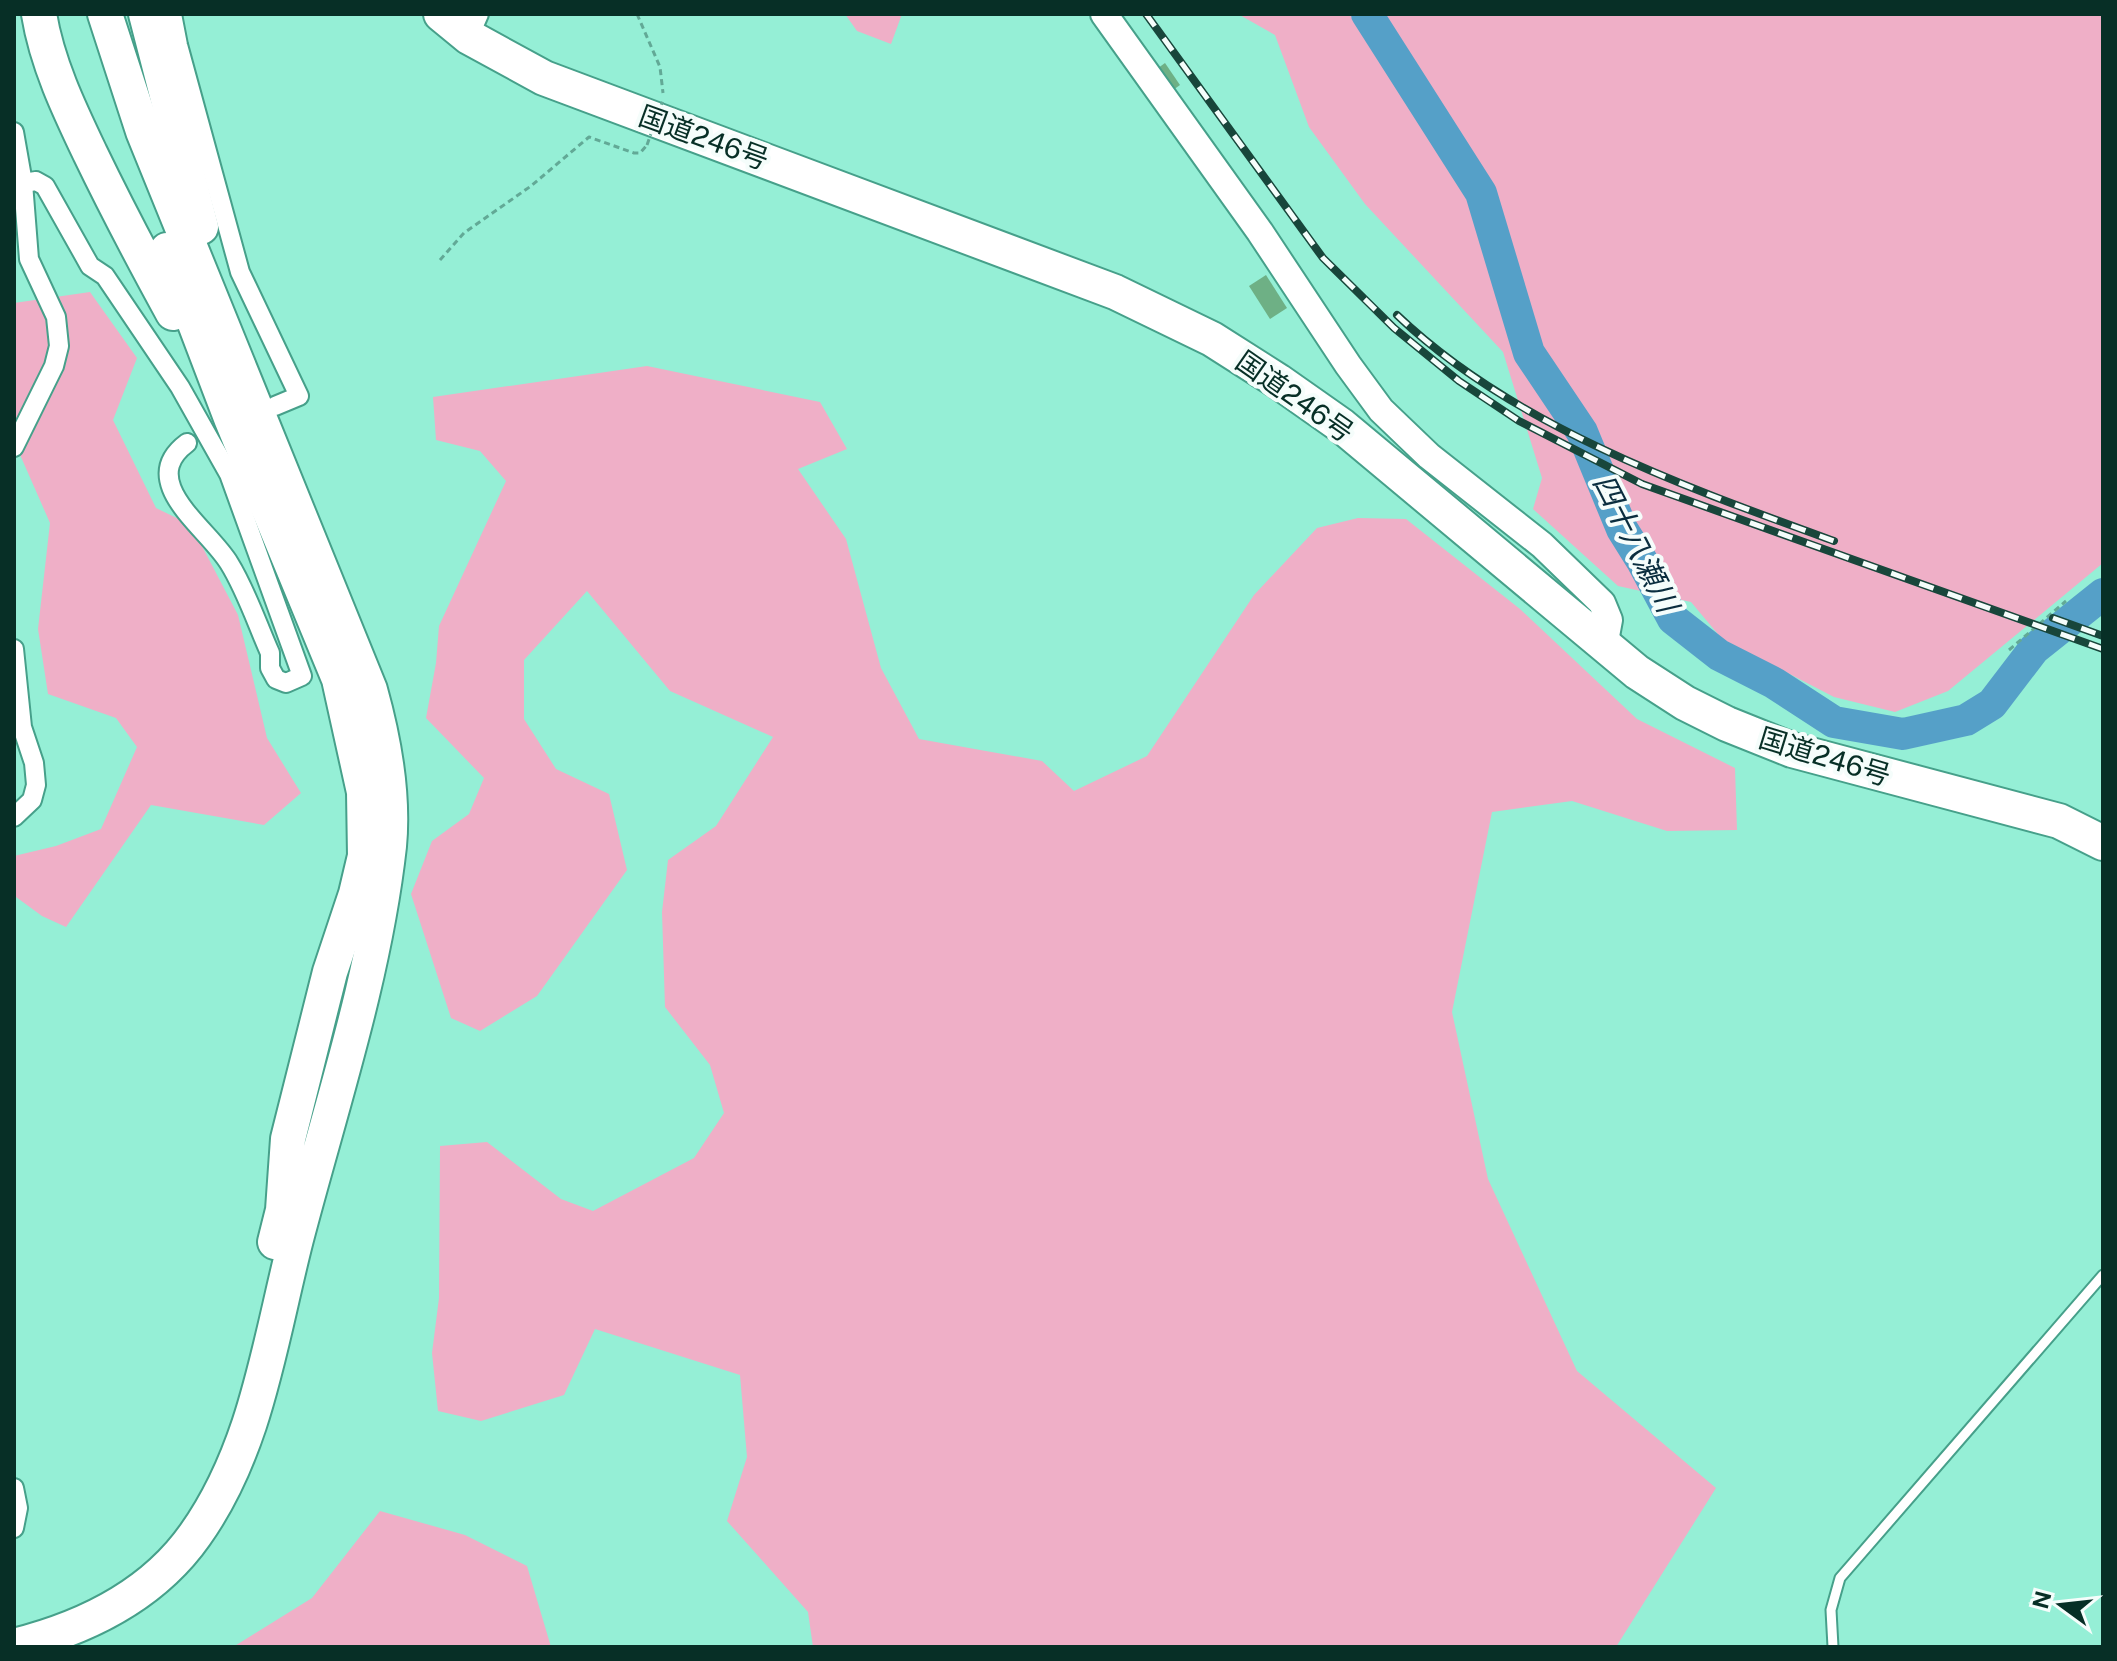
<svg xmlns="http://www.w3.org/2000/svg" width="2117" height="1661" viewBox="0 0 2117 1661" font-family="'Public Sans','Noto Sans JP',sans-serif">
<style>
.green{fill:#efafc7}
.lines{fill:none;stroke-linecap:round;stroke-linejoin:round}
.river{stroke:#55a0c8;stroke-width:32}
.building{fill:#6eb085}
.lane-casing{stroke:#46a08a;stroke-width:13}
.street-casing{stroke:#46a08a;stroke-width:22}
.secondary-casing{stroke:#46a08a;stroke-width:30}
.highway-casing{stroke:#46a08a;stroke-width:38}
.path{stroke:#62a996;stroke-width:3;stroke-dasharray:6 4;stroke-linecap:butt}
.lane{stroke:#fff;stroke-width:9}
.street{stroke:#fff;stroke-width:18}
.secondary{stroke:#fff;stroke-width:26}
.highway{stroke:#fff;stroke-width:34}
.rail-casing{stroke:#18463b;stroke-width:8}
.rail{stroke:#f5fdfb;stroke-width:5;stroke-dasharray:15;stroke-linecap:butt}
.path-bridge{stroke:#62a996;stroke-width:3;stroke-dasharray:6 4;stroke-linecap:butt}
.labels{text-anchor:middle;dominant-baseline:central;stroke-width:8;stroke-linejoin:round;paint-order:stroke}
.street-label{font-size:28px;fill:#072f26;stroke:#f5fdfb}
.water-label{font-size:30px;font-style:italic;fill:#0b2e3f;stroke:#f5fdfb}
</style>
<rect width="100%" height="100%" fill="#95efd6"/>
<g class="green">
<polygon points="845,14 902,14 891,44 857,31"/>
<polygon points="1238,14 2103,14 2103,563 1948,691 1895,712 1834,697 1722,639 1691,602 1618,586 1533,509 1542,478 1503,352 1365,204 1309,127 1275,35"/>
<polygon points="90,292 137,358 113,420 156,508 191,525 238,615 267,738 301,793 264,825 151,805 66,927 42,916 16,897 14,856 56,846 101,829 137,747 116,718 48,694 38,629 50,523 14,441 14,303"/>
<polygon points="647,366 820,402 847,449 798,469 846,539 881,668 919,739 1042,761 1074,791 1147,756 1254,595 1317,528 1358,518 1406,519 1520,609 1637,719 1735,768 1737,830 1667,831 1572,801 1492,812 1452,1012 1488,1179 1577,1371 1716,1488 1616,1647 813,1647 808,1612 727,1521 747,1457 740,1375 595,1329 564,1395 481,1421 438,1411 432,1353 439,1298 440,1146 487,1142 561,1199 593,1211 694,1158 724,1113 710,1065 665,1007 662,912 668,860 716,826 773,737 670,691 587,591 524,660 524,719 556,769 609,794 627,870 537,996 480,1031 451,1018 411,894 432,841 469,814 484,778 426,718 436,663 439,626 506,481 480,451 436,440 433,397"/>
<polygon points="380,1511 465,1535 527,1566 551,1647 233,1647 312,1598"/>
</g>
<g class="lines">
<polyline class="river" points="1367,14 1481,193 1529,353 1582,432 1622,529 1642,561 1673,619 1719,655 1774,683 1834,722 1903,734 1966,720 1992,704 2034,649 2103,594"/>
</g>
<g class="building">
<polygon points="1165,63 1180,85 1169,93 1154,71"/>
<polygon points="1266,275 1287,308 1270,319 1249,286"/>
</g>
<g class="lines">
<defs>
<polyline id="lane" points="1833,1647 1831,1610 1840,1578 2103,1275"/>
<g id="street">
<polyline points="172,14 178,45 240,272 299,396 275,406"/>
<polyline points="469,37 479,14"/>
<polyline points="14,132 23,183 29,259 56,317 59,346 54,366 14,447"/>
<path d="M23,183L36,181L45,186L90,266L105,276L180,387L229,474L302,676L286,683L276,679L270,668V653C257,624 246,590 229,563C208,528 135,482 187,443"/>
<polyline points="14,649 22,727 34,763 36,785 32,800 14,817"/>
<polyline points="14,1488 18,1508 14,1528"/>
</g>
<polyline id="secondary" points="1104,14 1260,232 1348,365 1381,410 1429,456 1542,545 1602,603 1609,620 1604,647"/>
<g id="highway">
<path d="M39,14C47,63 69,109 90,153C116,207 144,260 173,313"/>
<polyline points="146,14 201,227"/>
<polyline points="441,14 469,37 544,78 1115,292 1212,339 1278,381 1342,426 1637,672 1685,703 1727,724 1792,750 2059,821 2103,843"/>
<polyline points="167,250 231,418 339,679 364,792 365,856 356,894 330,972 288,1139 283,1210 275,1242"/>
<path d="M14,1646C86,1628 152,1596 195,1535C257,1448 270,1340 296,1239C330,1109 374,980 389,846C394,794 384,740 370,690L143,131L105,14"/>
</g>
</defs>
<use href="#lane" class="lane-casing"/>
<use href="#street" class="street-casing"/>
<use href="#secondary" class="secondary-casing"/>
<use href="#highway" class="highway-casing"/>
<g class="path">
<polyline points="637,14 660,67 663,93"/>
<polyline points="440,260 464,233 531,186 589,137 634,153 640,153 647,145"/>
<polyline points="2009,650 2066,601"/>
</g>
<use href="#lane" class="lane"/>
<use href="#street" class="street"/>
<use href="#secondary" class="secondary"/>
<use href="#highway" class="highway"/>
<defs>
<g id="rail">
<polyline points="1146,14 1323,258 1394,328 1459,381 1519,421 1642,484 2103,649"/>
<path d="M1397,315C1513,426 1685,487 1834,541"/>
<polyline points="2053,618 2103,636"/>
</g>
</defs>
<use href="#rail" class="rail-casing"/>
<use href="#rail" class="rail"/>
<polyline class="path-bridge" points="647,145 663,100"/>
</g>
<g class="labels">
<g class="street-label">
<text transform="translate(704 137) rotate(20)">国道246号</text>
<text transform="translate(1295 396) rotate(35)">国道246号</text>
<text transform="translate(1825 756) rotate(17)">国道246号</text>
</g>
<g class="water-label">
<text transform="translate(1636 543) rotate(63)">四十八瀬川</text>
</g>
</g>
<rect width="2117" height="1661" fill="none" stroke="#072f26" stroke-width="32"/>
<g transform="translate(2061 1605) rotate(285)" stroke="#f5fdfb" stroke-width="6" paint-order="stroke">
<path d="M0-6L14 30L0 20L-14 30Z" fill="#072f26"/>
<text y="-12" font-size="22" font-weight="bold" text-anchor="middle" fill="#072f26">N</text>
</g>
</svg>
